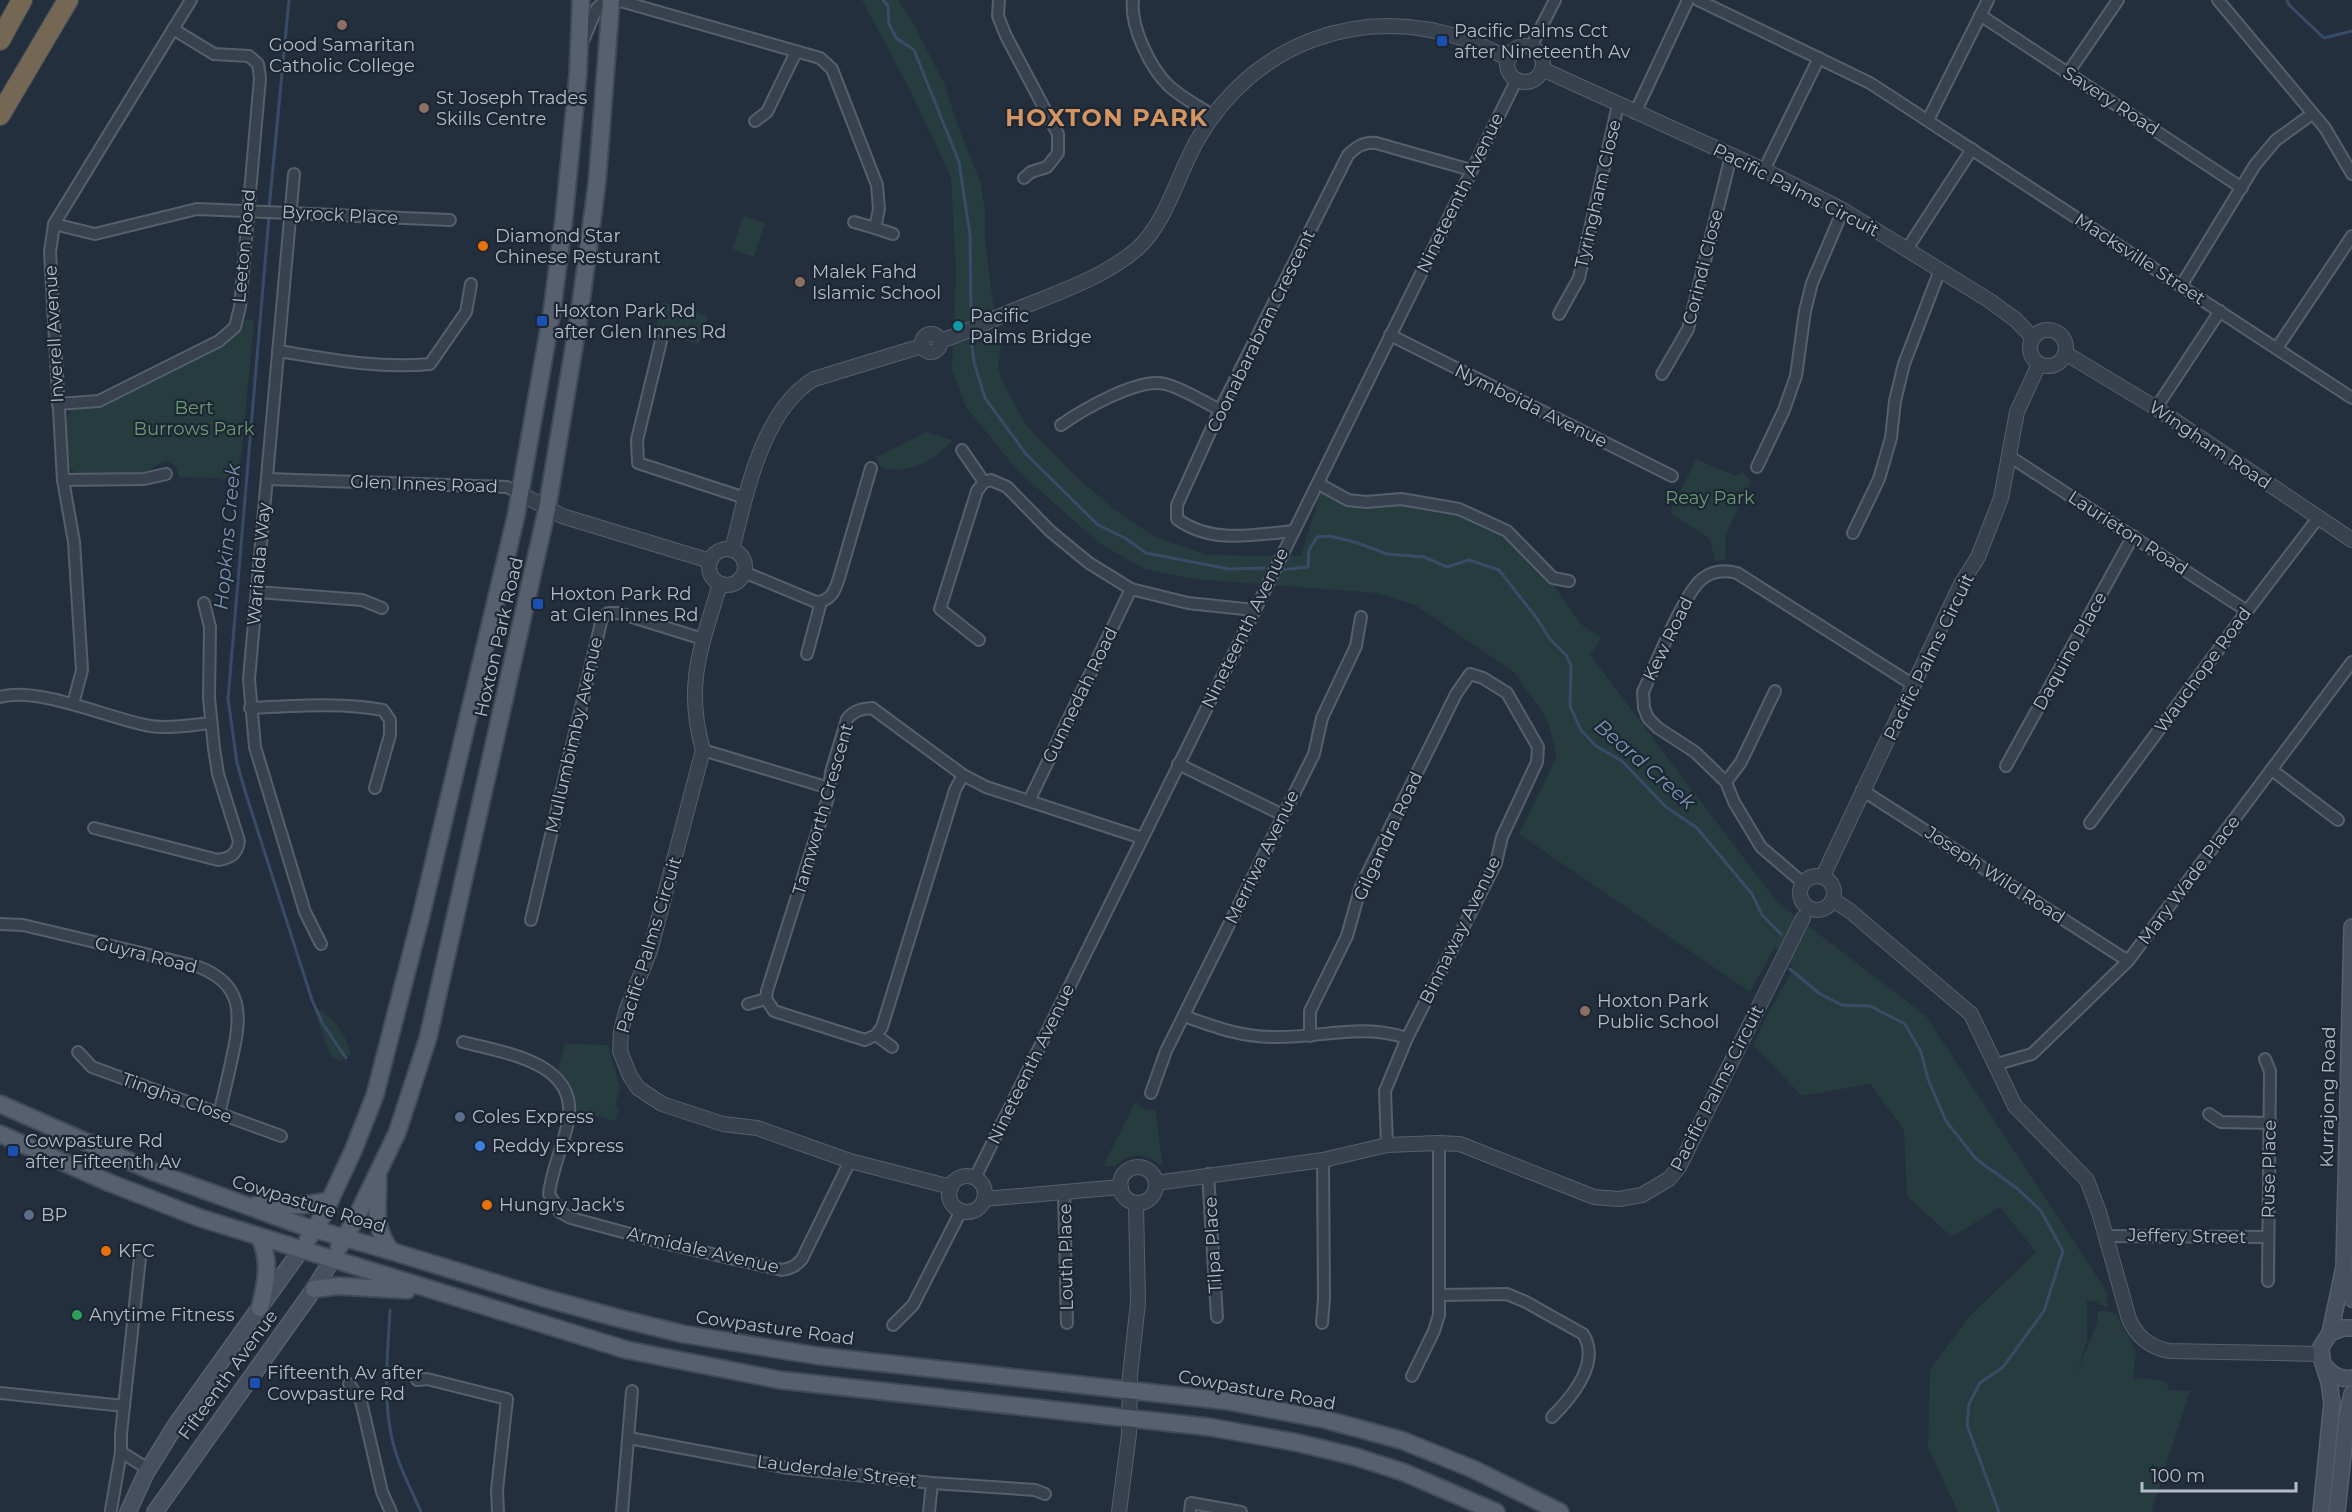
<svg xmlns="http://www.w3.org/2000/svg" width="2352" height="1512" viewBox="0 0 2352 1512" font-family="Montserrat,sans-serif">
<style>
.green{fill:#263c3f}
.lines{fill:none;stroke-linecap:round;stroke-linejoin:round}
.stream{stroke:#394c67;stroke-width:3}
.minor-casing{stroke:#565f6c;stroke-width:14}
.tertiary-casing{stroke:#565f6c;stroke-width:16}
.secondary-casing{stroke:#565f6c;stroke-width:18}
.primary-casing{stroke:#414a57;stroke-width:20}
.motorway-casing{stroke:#434c59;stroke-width:22}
.minor{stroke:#38414e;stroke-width:10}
.tertiary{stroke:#38414e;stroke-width:14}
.secondary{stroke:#465061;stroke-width:15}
.primary{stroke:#56606e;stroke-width:16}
.motorway{stroke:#746855;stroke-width:20}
.education-dot{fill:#8d6e63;stroke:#1d2633;stroke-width:2}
.transit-dot{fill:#1a4fb4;stroke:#1d2633;stroke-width:2}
.food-dot{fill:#e8710a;stroke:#1d2633;stroke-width:2}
.culture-dot{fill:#0f9aa8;stroke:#1d2633;stroke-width:2}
.service-dot{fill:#5c6f8a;stroke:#1d2633;stroke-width:2}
.shop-dot{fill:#3f7fe0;stroke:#1d2633;stroke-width:2}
.leisure-dot{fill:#2e9e5b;stroke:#1d2633;stroke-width:2}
.labels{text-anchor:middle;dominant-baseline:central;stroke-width:4.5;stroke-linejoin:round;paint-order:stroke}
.poi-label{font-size:18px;fill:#b4bcc9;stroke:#1d2633;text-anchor:start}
.street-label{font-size:18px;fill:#b4bcc9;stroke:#1d2633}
.park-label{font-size:18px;fill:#6b9a76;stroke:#1d2633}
.water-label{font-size:20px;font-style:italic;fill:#7c92b1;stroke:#1d2633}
.district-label{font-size:24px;font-weight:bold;letter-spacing:1.5px;fill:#d59563;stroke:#1d2633}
</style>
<rect width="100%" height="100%" fill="#242f3e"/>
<g class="green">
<polygon points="862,0 898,0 910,17 944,83 959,129 981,184 985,212 985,239 993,303 1002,338 998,368 1004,385 1026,425 1073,474 1114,509 1153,536 1207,555 1301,556 1321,491 1343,491 1359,497 1418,497 1498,526 1542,569 1581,624 1601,638 1590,655 1777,902 1926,1016 2107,1292 2107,1308 2094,1301 2087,1300 2087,1342 2076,1374 2097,1323 2098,1311 2106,1311 2116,1314 2136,1351 2133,1380 2142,1378 2167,1382 2168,1390 2190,1391 2151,1512 1958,1512 1928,1448 1930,1370 1968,1318 2036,1252 2000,1207 1952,1237 1907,1196 1904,1130 1870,1084 1802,1096 1753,1045 1769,1011 1794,968 1775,947 1750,992 1519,834 1557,756 1547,719 1514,672 1415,605 1376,593 1194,579 1145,569 1099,543 1018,471 966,407 952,370 956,273 951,177 910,90"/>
<polygon points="743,216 765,223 754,257 732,250"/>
<polygon points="663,302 708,316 699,345 655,331"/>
<path d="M243,320H254L239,479L179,477L176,467L168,461L160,463L145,474L79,476L68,466C67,449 58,421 73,410L103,405L223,347L238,333Z"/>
<path d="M926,432L952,440C941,456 920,467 901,470C895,471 887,468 881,467L876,457Z"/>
<polygon points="1696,459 1735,476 1742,472 1751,481 1726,534 1725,560 1715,561 1710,539 1670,513"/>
<path d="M313,1007C331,1013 349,1037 350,1055L341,1061L331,1057Z"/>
<polygon points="565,1044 608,1045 620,1088 615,1106 619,1108 615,1121 576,1111 572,1092 558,1070"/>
<path d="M1136,1101C1141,1109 1147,1110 1155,1110L1163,1166L1150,1158L1138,1155L1126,1158L1115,1166H1103Z"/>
</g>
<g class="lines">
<g class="stream">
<polyline points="883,0 888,6 889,24 896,38 914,50 959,162 970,235 971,318"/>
<polyline points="2287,0 2289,5 2324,38 2352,31"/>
<polyline points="269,209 289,0"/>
<polyline points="269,216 228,699 237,763 245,791 312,1000 323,1024 346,1058"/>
<polyline points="971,337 974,362 985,398 1026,454 1098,525 1125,538 1146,553 1229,569 1264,568"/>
<polyline points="1280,570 1308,567 1309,550 1317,537 1330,536 1358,543 1387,554 1424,557 1447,567 1469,560 1499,570 1538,620 1550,639 1566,655 1571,666 1570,706 1581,730 1596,746 1622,761 1666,807 1697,828 1752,894 1762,915 1781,934"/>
<polyline points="1790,969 1820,994 1842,1005 1870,1006 1905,1024 1921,1052 1928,1079 1946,1121 1976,1159 2018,1189 2041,1211 2063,1251 2044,1311 2003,1367 1980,1383 1969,1404 1967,1425 1999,1512"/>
<path d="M390,1310C388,1351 383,1394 391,1434C396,1461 410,1487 421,1512"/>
</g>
<defs>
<g id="minor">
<polyline points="617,0 820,58 832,69 877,185 879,209 875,228 893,234"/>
<polyline points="999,0 998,16 1006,36 1058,134 1058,153 1047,167 1031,172 1024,178"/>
<path d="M1133,0C1130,26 1150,68 1169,86C1181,97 1198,106 1212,115"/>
<polyline points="1698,0 1870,83 2352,398"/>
<polyline points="2218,0 2325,128 2352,174"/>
<polyline points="1980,15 2242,188"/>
<polyline points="583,41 597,8 606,0"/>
<polyline points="1531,47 1555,0"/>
<polyline points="2068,73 2118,0"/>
<polyline points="1635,113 1688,0"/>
<polyline points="1928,120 1988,0"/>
<polyline points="755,121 767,112 796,52"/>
<polyline points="1764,170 1819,58"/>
<polyline points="294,174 249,679 255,747 305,912 321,944"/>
<polyline points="854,222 875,228"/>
<polyline points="54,224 95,234 197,209 450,220"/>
<polyline points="1907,249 1972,149"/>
<polyline points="2181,286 2255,165 2276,140 2312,114"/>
<polyline points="1559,314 1579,278 1618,105"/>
<polyline points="1390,335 1672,476"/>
<polyline points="661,341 637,440 638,463 745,498"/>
<polyline points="2277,348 2352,236"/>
<path d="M278,351C328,359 379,369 430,364L466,312L471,284"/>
<polyline points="1662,374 1688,329 1731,156"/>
<polyline points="58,404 99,401 219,341 235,327 240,307 260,78 258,64 249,56 214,54 173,29"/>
<polyline points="2156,408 2220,311"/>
<path d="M1061,425C1082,410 1139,377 1165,384C1182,388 1204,402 1220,410"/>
<polyline points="962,450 984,482"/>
<polyline points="2009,456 2247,611"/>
<polyline points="1757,467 1784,410 1796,376 1805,311 1812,283 1843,210"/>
<polyline points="267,479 507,487 521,494"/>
<polyline points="63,480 144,479 166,474"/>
<polyline points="1319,484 1348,500 1366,502 1401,499 1459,509 1507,531 1553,578 1569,581"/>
<path d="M1293,531C1253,535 1211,544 1177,519V505L1220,410L1348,155C1357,146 1364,142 1376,143L1471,170"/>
<polyline points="1853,533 1879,479 1891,438 1895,401 1904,364 1940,270"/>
<path d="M744,572L816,602C831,601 835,591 839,578L871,468"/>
<polyline points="257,592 362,600 382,608"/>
<polyline points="979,640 940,609 977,491 984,482 991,480 1007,487 1050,531 1089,563 1131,589 1188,603 1254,610"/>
<polyline points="807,654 821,602"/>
<path d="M0,697C38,686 110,719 150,726C170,729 191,725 211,723"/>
<polyline points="73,704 82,670 74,542 63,480 50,252 54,224 191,0"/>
<path d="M250,708C294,706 339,702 383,710L390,720V735L375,788"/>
<polyline points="703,750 829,788"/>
<polyline points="1178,764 1283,815"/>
<polyline points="2006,766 2133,536"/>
<polyline points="2272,770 2338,820"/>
<path d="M963,775L955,790L882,1027L876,1035L865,1040L774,1011L766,999L767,991L828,798L831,772L847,719C854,710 862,709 872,708L963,775L986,787L1142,838"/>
<polyline points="1726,782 1741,762 1775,691"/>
<polyline points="1862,790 2128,961"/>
<polyline points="1029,801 1131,589"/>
<polyline points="2090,823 2247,611 2318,518"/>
<path d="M94,828L218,860C231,858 237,854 239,841L218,774L214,748L209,698L210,627L204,603"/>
<path d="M1803,883L1761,847L1734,802L1726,782L1695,752L1658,728L1648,718L1644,708L1643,692C1654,668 1684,593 1702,579C1712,571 1725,570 1737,573L1915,686"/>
<polyline points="531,920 602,618 608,613 619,613 703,639"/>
<path d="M0,924L23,925L196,966C244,983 242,1015 232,1058C228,1076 224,1095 219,1113"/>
<polyline points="748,1004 766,999"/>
<path d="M1184,1016C1215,1027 1240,1037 1274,1037C1321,1038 1361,1023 1407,1038"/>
<polyline points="876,1035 892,1047"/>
<polyline points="1310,1036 1310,1011 1347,936 1361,886 1456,694 1470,674 1483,678 1507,693 1538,747 1537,762 1502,837 1496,863 1407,1038 1385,1091 1387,1145"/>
<path d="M463,1042C504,1053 580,1062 568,1122C563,1146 552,1169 549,1194L560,1212L571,1218L660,1242L782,1270C792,1268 796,1266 802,1259L850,1161"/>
<polyline points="78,1052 92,1067 281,1136"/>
<polyline points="2265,1059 2270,1071 2268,1281"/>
<polyline points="1997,1064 2032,1054 2128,961 2352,662"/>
<polyline points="1151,1093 1166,1051 1314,754 1322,718 1356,646 1361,617"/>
<polyline points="2209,1114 2221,1122 2271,1123"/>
<polyline points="1208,1174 1217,1317"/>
<polyline points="975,1178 1517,79"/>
<polyline points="1064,1192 1067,1323"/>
<polyline points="2105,1236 2268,1237"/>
<path d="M1440,1295L1507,1294L1526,1302L1583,1334C1601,1362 1572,1397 1552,1417"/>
<polyline points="1322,1323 1324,1298 1323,1160"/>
<polyline points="893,1325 913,1305 961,1211"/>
<polyline points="1412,1376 1434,1331 1439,1315 1439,1143"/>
<polyline points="417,1380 427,1379 507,1399 497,1490 498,1512"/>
<polyline points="349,1384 361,1401 382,1492 391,1512"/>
<polyline points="0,1393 124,1406"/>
<polyline points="629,1438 789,1468 932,1483 1035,1490 1045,1494"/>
<polyline points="121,1452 148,1469"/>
<polyline points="111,1510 121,1452 121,1434 140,1258"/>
<polyline points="622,1512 632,1391"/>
<polyline points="929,1512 932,1483"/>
<polyline points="1190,1512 1191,1503 1241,1512"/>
</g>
<g id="tertiary">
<circle cx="1525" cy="64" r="18"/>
<polyline points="1542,69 1764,170 1843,210 1990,301 2016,320 2033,338"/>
<circle cx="2048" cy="348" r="18"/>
<circle cx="931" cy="343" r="9"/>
<path d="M940,341C966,333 990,320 1015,310C1056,293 1102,279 1137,249C1166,224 1178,173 1198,139C1253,43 1363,2 1467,40C1482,45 1495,52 1509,59"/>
<polyline points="2065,353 2156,408 2352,540"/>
<polyline points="521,494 562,516 710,561"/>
<circle cx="727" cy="567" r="18"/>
<path d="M732,550C746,495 762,410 814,379L922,346"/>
<path d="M720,584C702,645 684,684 703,750L650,951L626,1011L621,1032L620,1051L630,1076L638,1088L662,1104L723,1124L757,1128L850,1161L951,1187"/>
<circle cx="1817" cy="893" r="17"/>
<polyline points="1823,876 1961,584 1978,557 2001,498 2017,412 2039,364"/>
<path d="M1833,900L1850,911L1971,1014L2015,1106L2087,1180L2099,1212L2129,1319C2137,1337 2149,1347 2169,1351L2321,1354"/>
<circle cx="1138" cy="1185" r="18"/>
<circle cx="967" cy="1194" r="18"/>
<polyline points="1156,1183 1323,1160 1387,1145 1439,1143 1460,1144 1594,1197 1619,1199 1642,1195 1669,1179 1679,1167 1803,918"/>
<polyline points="984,1199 1121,1187"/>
<polyline points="1119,1512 1129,1434 1130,1375 1138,1303 1136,1203"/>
</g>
<g id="secondary">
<polyline points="2345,1273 2352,1299"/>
<polyline points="2330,1333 2344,1267 2352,927"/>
<path d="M2324,1365C2331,1375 2340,1380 2352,1378"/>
<polyline points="128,1512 146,1473 177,1423 301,1250"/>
<polyline points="155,1512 314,1289 332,1260"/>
<polyline points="2321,1512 2332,1403 2329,1382 2322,1360 2321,1347 2330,1333 2343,1328 2352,1328"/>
<polyline points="2337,1512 2347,1417 2352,1394"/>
</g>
<g id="primary">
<polyline points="0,1104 154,1172 303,1226 391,1251 541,1297 614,1317 683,1334 819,1356 1227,1401 1327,1420 1401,1440 1473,1469 1560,1512"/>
<polyline points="0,1134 110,1183 200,1218 627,1350 780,1380 1209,1427 1294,1442 1353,1456 1403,1472 1496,1512"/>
<path d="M378,1178C378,1208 372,1225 391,1251"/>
<polyline points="256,1205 302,1205 330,1201"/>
<path d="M260,1238C271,1262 266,1283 260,1308"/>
<polyline points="308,1239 322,1217 353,1151 375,1095 421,916 516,516 552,311 564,218 578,74 581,0"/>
<polyline points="339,1247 355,1220 397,1133 428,1038 547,509 579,317 597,183 611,0"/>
<polyline points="314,1289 338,1286 407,1290"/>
</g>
<g id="motorway">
<polyline points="0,40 22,0"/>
<polyline points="0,115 68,0"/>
</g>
</defs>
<use href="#minor" class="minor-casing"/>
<use href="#tertiary" class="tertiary-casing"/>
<use href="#secondary" class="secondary-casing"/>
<use href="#primary" class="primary-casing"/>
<use href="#motorway" class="motorway-casing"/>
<use href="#minor" class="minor"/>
<use href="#tertiary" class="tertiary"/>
<use href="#secondary" class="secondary"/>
<use href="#primary" class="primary"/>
<use href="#motorway" class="motorway"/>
</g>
<g class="education-dot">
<circle cx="342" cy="25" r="6"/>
<circle cx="424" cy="108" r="6"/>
<circle cx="800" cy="282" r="6"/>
<circle cx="1585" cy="1011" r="6"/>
</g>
<g class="transit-dot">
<rect x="1436" y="35" width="12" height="12" rx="3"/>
<rect x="536" y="315" width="12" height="12" rx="3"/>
<rect x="532" y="598" width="12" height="12" rx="3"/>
<rect x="7" y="1145" width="12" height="12" rx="3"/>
<rect x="249" y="1377" width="12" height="12" rx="3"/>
</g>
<g class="food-dot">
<circle cx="483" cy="246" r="6"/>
<circle cx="487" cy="1205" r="6"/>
<circle cx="106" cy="1251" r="6"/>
</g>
<circle class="culture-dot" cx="958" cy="326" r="6"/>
<g class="service-dot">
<circle cx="460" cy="1117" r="6"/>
<circle cx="29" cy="1215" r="6"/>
</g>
<circle class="shop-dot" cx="480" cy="1146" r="6"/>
<circle class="leisure-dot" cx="77" cy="1315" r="6"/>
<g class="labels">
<g class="poi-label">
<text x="1454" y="31">Pacific Palms Cct<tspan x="1454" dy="21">after Nineteenth Av</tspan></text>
<text x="342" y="45" text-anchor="middle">Good Samaritan<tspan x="342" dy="21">Catholic College</tspan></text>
<text x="436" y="98">St Joseph Trades<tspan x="436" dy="21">Skills Centre</tspan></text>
<text x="495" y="236">Diamond Star<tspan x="495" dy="21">Chinese Resturant</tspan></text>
<text x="812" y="272">Malek Fahd<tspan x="812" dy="21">Islamic School</tspan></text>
<text x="554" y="311">Hoxton Park Rd<tspan x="554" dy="21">after Glen Innes Rd</tspan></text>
<text x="970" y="316">Pacific<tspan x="970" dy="21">Palms Bridge</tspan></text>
<text x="550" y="594">Hoxton Park Rd<tspan x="550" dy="21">at Glen Innes Rd</tspan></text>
<text x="1597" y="1001">Hoxton Park<tspan x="1597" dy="21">Public School</tspan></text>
<text x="472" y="1117">Coles Express</text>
<text x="25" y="1141">Cowpasture Rd<tspan x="25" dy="21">after Fifteenth Av</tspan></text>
<text x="492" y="1146">Reddy Express</text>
<text x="499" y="1205">Hungry Jack's</text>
<text x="41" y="1215">BP</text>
<text x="118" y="1251">KFC</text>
<text x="89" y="1315">Anytime Fitness</text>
<text x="267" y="1373">Fifteenth Av after<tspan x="267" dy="21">Cowpasture Rd</tspan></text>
</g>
<g class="street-label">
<text transform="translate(2111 101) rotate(33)">Savery Road</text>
<text transform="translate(1796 190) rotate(27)">Pacific Palms Circuit</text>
<text transform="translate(1460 193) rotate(-64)">Nineteenth Avenue</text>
<text transform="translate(1598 194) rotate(-77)">Tyringham Close</text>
<text transform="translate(340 215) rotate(3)">Byrock Place</text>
<text transform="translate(244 246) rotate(-85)">Leeton Road</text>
<text transform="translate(2140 259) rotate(33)">Macksville Street</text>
<text transform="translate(1703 267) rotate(-76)">Corindi Close</text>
<text transform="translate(1261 331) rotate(-64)">Coonabarabran Crescent</text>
<text transform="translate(54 334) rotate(-93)">Inverell Avenue</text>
<text transform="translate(1531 406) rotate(26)">Nymboida Avenue</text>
<text transform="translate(2210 445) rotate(34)">Wingham Road</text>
<text transform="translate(424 484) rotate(2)">Glen Innes Road</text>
<text transform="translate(2128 533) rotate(33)">Laurieton Road</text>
<text transform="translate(259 564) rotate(-85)">Warialda Way</text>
<text transform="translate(1245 628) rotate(-64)">Nineteenth Avenue</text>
<text transform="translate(499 637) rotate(-77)">Hoxton Park Road</text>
<text transform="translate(1668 639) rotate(-64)">Kew Road</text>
<text transform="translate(2070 651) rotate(-61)">Daquino Place</text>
<text transform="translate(1929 657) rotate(-64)">Pacific Palms Circuit</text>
<text transform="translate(2203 670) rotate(-54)">Wauchope Road</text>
<text transform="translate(1080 695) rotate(-64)">Gunnedah Road</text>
<text transform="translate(574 735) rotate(-77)">Mullumbimby Avenue</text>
<text transform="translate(823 809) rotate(-74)">Tamworth Crescent</text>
<text transform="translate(1388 836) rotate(-65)">Gilgandra Road</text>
<text transform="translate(1262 857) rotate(-64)">Merriwa Avenue</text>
<text transform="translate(1995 875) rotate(33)">Joseph Wild Road</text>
<text transform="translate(2189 880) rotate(-53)">Mary Wade Place</text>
<text transform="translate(1460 930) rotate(-64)">Binnaway Avenue</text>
<text transform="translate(649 945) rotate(-73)">Pacific Palms Circuit</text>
<text transform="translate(146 955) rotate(14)">Guyra Road</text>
<text transform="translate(1031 1064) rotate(-64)">Nineteenth Avenue</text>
<text transform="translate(1717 1088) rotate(-63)">Pacific Palms Circuit</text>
<text transform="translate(2328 1097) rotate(-89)">Kurrajong Road</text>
<text transform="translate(177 1098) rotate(20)">Tingha Close</text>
<text transform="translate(2269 1169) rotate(-89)">Ruse Place</text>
<text transform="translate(309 1204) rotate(17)">Cowpasture Road</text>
<text transform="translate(2187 1236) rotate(1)">Jeffery Street</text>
<text transform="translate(1213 1245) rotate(-93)">Tilpa Place</text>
<text transform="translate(703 1250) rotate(13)">Armidale Avenue</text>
<text transform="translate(1066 1257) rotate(-91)">Louth Place</text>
<text transform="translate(775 1328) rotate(8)">Cowpasture Road</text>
<text transform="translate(228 1375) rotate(-54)">Fifteenth Avenue</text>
<text transform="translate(1257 1390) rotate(10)">Cowpasture Road</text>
<text transform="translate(837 1471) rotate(7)">Lauderdale Street</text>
</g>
<g class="park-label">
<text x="194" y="408">Bert<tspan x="194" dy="21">Burrows Park</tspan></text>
<text x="1710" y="498">Reay Park</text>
</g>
<g class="water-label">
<text transform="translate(227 537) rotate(-85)">Hopkins Creek</text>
<text transform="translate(1645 764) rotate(41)">Beard Creek</text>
</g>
<g class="district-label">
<text x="1107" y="117">HOXTON PARK</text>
</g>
</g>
<path d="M2142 1482v9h154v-9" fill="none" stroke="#b4bcc9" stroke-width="3"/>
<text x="2151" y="1482" font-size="18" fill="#b4bcc9" stroke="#1d2633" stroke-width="4.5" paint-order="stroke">100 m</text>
</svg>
